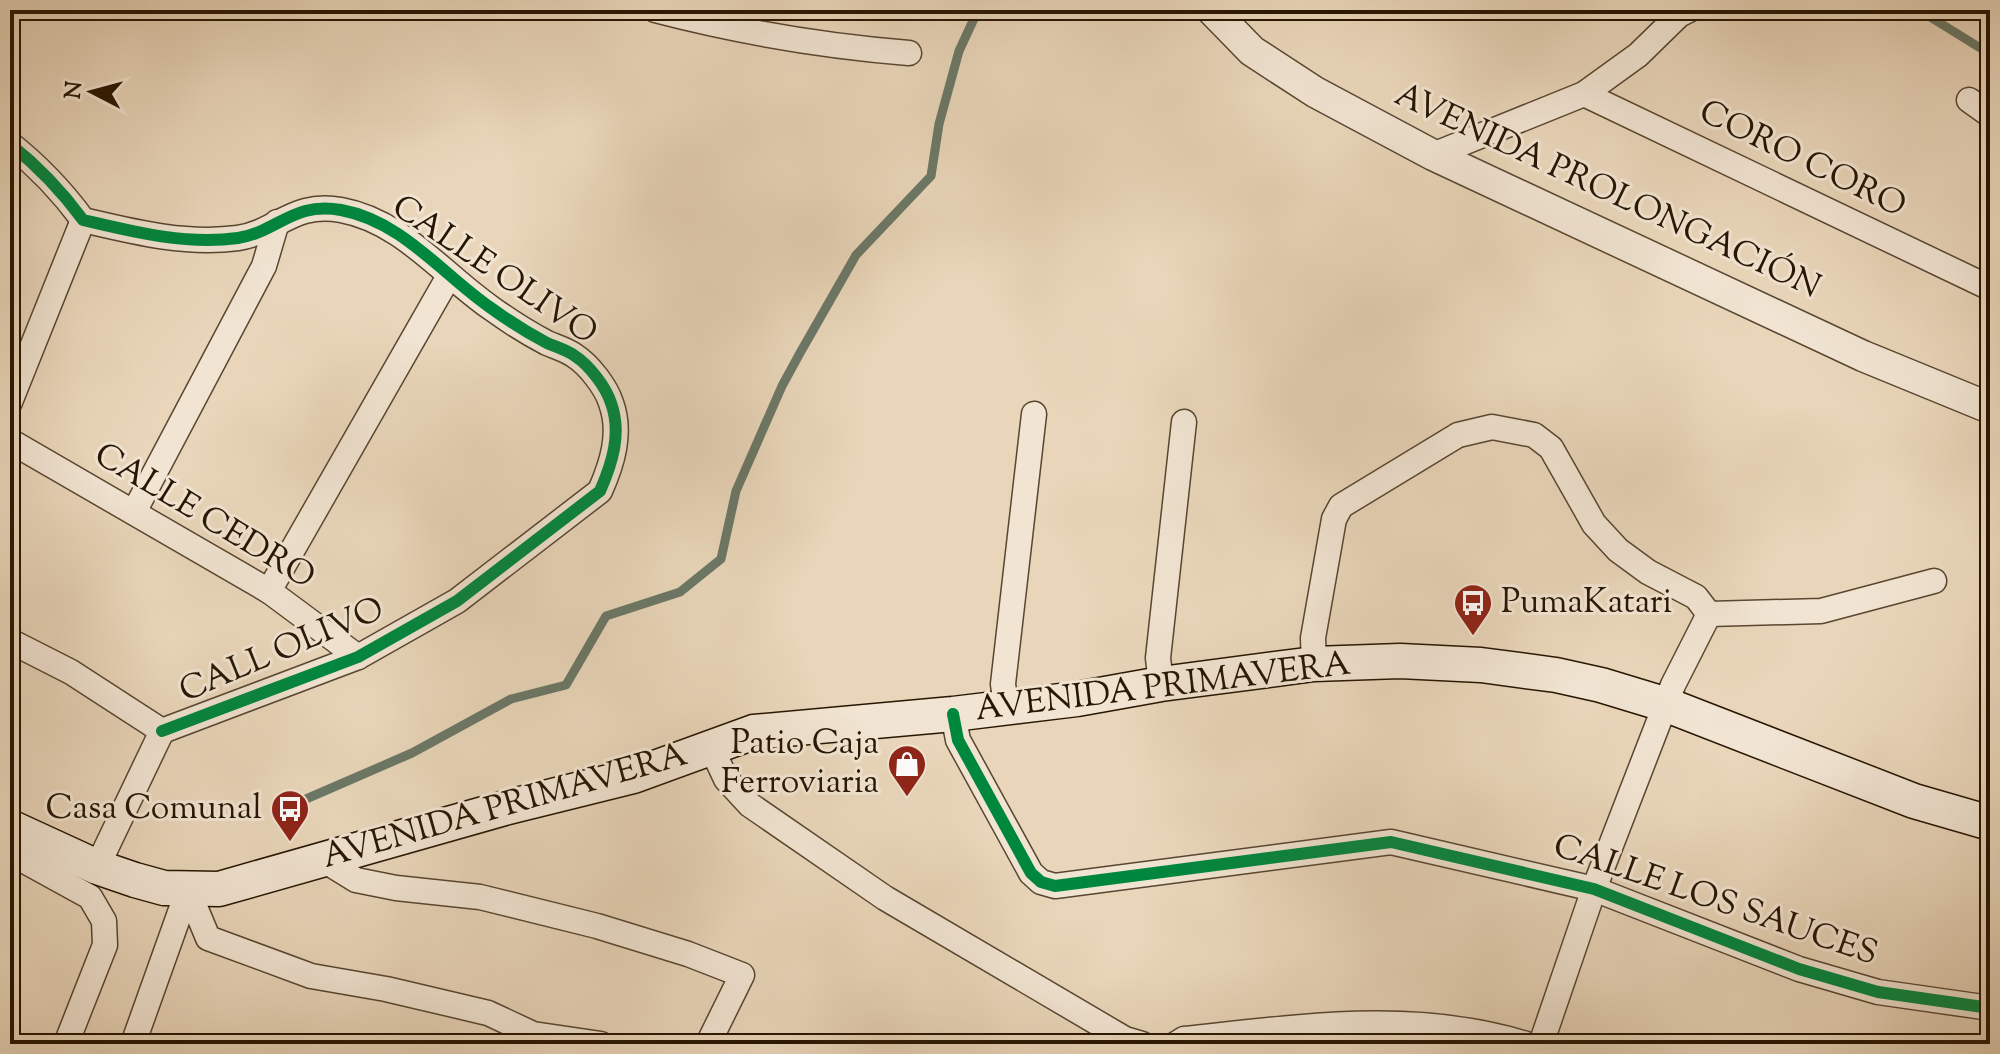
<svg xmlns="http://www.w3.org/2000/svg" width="2000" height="1054" viewBox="0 0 2000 1054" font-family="'Sorts Mill Goudy',serif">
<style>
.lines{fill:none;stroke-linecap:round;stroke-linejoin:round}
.stream{stroke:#6b7867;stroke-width:9}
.minor-casing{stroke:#584630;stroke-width:27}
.tertiary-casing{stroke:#584630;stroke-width:33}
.secondary-casing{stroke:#271602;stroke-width:37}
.minor{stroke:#f1e4d2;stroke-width:24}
.tertiary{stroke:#f1e4d2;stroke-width:30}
.secondary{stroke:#f1e4d2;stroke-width:34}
.cycleway-casing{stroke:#f1e4d2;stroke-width:17}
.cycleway{stroke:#00873e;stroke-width:12}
.labels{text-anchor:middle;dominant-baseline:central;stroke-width:6;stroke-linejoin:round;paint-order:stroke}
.street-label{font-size:34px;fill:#271602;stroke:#f1e4d2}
.poi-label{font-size:34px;fill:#271602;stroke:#f1e4d2;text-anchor:end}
</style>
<rect width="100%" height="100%" fill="#e9d6ba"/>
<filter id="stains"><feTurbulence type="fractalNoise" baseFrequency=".0025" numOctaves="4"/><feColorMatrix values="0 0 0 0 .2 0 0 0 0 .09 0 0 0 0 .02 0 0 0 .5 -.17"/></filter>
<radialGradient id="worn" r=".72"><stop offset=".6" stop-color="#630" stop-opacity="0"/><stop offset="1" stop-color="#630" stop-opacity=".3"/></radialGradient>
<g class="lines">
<g class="stream">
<polyline points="1919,10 1990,54"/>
<polyline points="306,799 412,753 511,699 566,685 606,616 680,592 721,559 736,491 782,386 800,353 856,255 931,176 939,124 959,51 978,10"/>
</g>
<defs>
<g id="minor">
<path d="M655,10C739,32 822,46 909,53"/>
<polyline points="1584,94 1990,288"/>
<polyline points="1969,100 1990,115"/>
<path d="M10,144C39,167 61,190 83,220C134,232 185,245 238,238C277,232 294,201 341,210C402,221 442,274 491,308C509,321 528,333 547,343C556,347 567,350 575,356C589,365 606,387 611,403C622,433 612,464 600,491L457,601L358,657L162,731"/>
<polyline points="1433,155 1584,94 1638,55 1679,15 1689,10"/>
<polyline points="10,402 83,220"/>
<polyline points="10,441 269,591 358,657"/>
<polyline points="134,512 264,266 277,222"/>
<polyline points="269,591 449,276"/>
<polyline points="10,641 71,672 162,731"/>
<polyline points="1314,664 1313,638 1334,519 1341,506 1458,435 1492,427 1534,435 1551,448 1594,524 1618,550 1648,572 1696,597 1709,614 1821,611 1934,581"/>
<polyline points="1161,684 1158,658 1184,422"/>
<polyline points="1006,707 1003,684 1034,414"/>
<polyline points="953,714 958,740 1031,873 1041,882 1055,886 1391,842 1594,889 1799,969 1878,992 1990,1008"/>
<polyline points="711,747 726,779 750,805 885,898 1125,1039 1142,1044"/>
<polyline points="10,853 90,897 104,921 105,945 66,1044"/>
<polyline points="322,859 356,880 396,888 480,897 597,926 688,954 742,975 708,1044"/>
<polyline points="97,867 162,731"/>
<polyline points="188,890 208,938 311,976 386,989 488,1013 533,1034 601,1044"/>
<polyline points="133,1044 188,890"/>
<path d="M1176,1044L1184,1039C1299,1027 1413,1009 1526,1044"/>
<polyline points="1541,1044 1594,889 1673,685 1709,614"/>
</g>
<polyline id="tertiary" points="1212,10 1252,51 1315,92 1433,155 1863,356 1990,408"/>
<polyline id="secondary" points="10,827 97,867 135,880 164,888 219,889 508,807 633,776 754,732 953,714 1077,699 1161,684 1314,664 1400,661 1481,665 1556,675 1601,685 1667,705 1914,801 1990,823"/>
</defs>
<use href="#minor" class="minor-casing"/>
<use href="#tertiary" class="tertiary-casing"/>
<use href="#secondary" class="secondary-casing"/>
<use href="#minor" class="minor"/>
<use href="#tertiary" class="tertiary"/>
<use href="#secondary" class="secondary"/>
<defs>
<g id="cycleway">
<path d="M10,144C39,167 61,190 83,220C134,232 185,245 238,238C277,232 294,201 341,210C402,221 442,274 491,308C509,321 528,333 547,343C556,347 567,350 575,356C589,365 606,387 611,403C622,433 612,464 600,491L457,601L358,657L162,731"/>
<polyline points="953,714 958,740 1031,873 1041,882 1055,886 1391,842 1594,889 1799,969 1878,992 1990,1008"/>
</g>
</defs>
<use href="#cycleway" class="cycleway-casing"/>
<use href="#cycleway" class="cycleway"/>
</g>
<defs>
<symbol id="bus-pin" viewBox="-11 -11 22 30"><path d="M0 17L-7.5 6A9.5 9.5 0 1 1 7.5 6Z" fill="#8f2418" stroke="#f1e4d2"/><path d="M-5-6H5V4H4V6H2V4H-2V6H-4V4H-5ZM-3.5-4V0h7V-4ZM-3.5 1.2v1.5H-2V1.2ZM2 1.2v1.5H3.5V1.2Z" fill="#fff"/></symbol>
<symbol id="shop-pin" viewBox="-11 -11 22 30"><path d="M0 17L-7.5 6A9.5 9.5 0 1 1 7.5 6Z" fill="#8f2418" stroke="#f1e4d2"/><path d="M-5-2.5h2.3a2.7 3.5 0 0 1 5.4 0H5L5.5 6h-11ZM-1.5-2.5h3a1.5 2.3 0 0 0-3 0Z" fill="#fff"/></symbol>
</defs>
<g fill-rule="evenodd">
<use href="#bus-pin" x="1451" y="581" width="44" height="60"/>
<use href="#shop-pin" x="885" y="742" width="44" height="60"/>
<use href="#bus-pin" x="268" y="787" width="44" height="60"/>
</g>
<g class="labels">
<g class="street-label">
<text transform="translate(1802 160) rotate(26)">CORO CORO</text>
<text transform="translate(1607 192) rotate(25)">AVENIDA PROLONGACIÓN</text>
<text transform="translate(494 271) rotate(34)">CALLE OLIVO</text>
<text transform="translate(204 517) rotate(31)">CALLE CEDRO</text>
<text transform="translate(282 651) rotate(-23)">CALL OLIVO</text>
<text transform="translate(1163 688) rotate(-7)">AVENIDA PRIMAVERA</text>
<text transform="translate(505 807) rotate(-16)">AVENIDA PRIMAVERA</text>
<text transform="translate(1715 901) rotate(19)">CALLE LOS SAUCES</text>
</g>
<g class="poi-label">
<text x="1501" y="603" text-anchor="start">PumaKatari</text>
<text x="879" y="744">Patio Caja<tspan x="879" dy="39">Ferroviaria</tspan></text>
<text x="262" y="809">Casa Comunal</text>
</g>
</g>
<rect width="2000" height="1054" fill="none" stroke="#e9d6ba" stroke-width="40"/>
<rect x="12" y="12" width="1976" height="1030" fill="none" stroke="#271602" stroke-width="4"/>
<rect x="20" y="20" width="1960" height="1014" fill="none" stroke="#271602" stroke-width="2"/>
<g transform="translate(92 92) rotate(276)" stroke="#f1e4d2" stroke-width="6" paint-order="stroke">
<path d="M0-6L14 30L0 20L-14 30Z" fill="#271602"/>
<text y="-12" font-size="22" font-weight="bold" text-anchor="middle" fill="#271602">N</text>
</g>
<rect width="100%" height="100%" filter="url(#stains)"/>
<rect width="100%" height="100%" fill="url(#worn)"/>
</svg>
